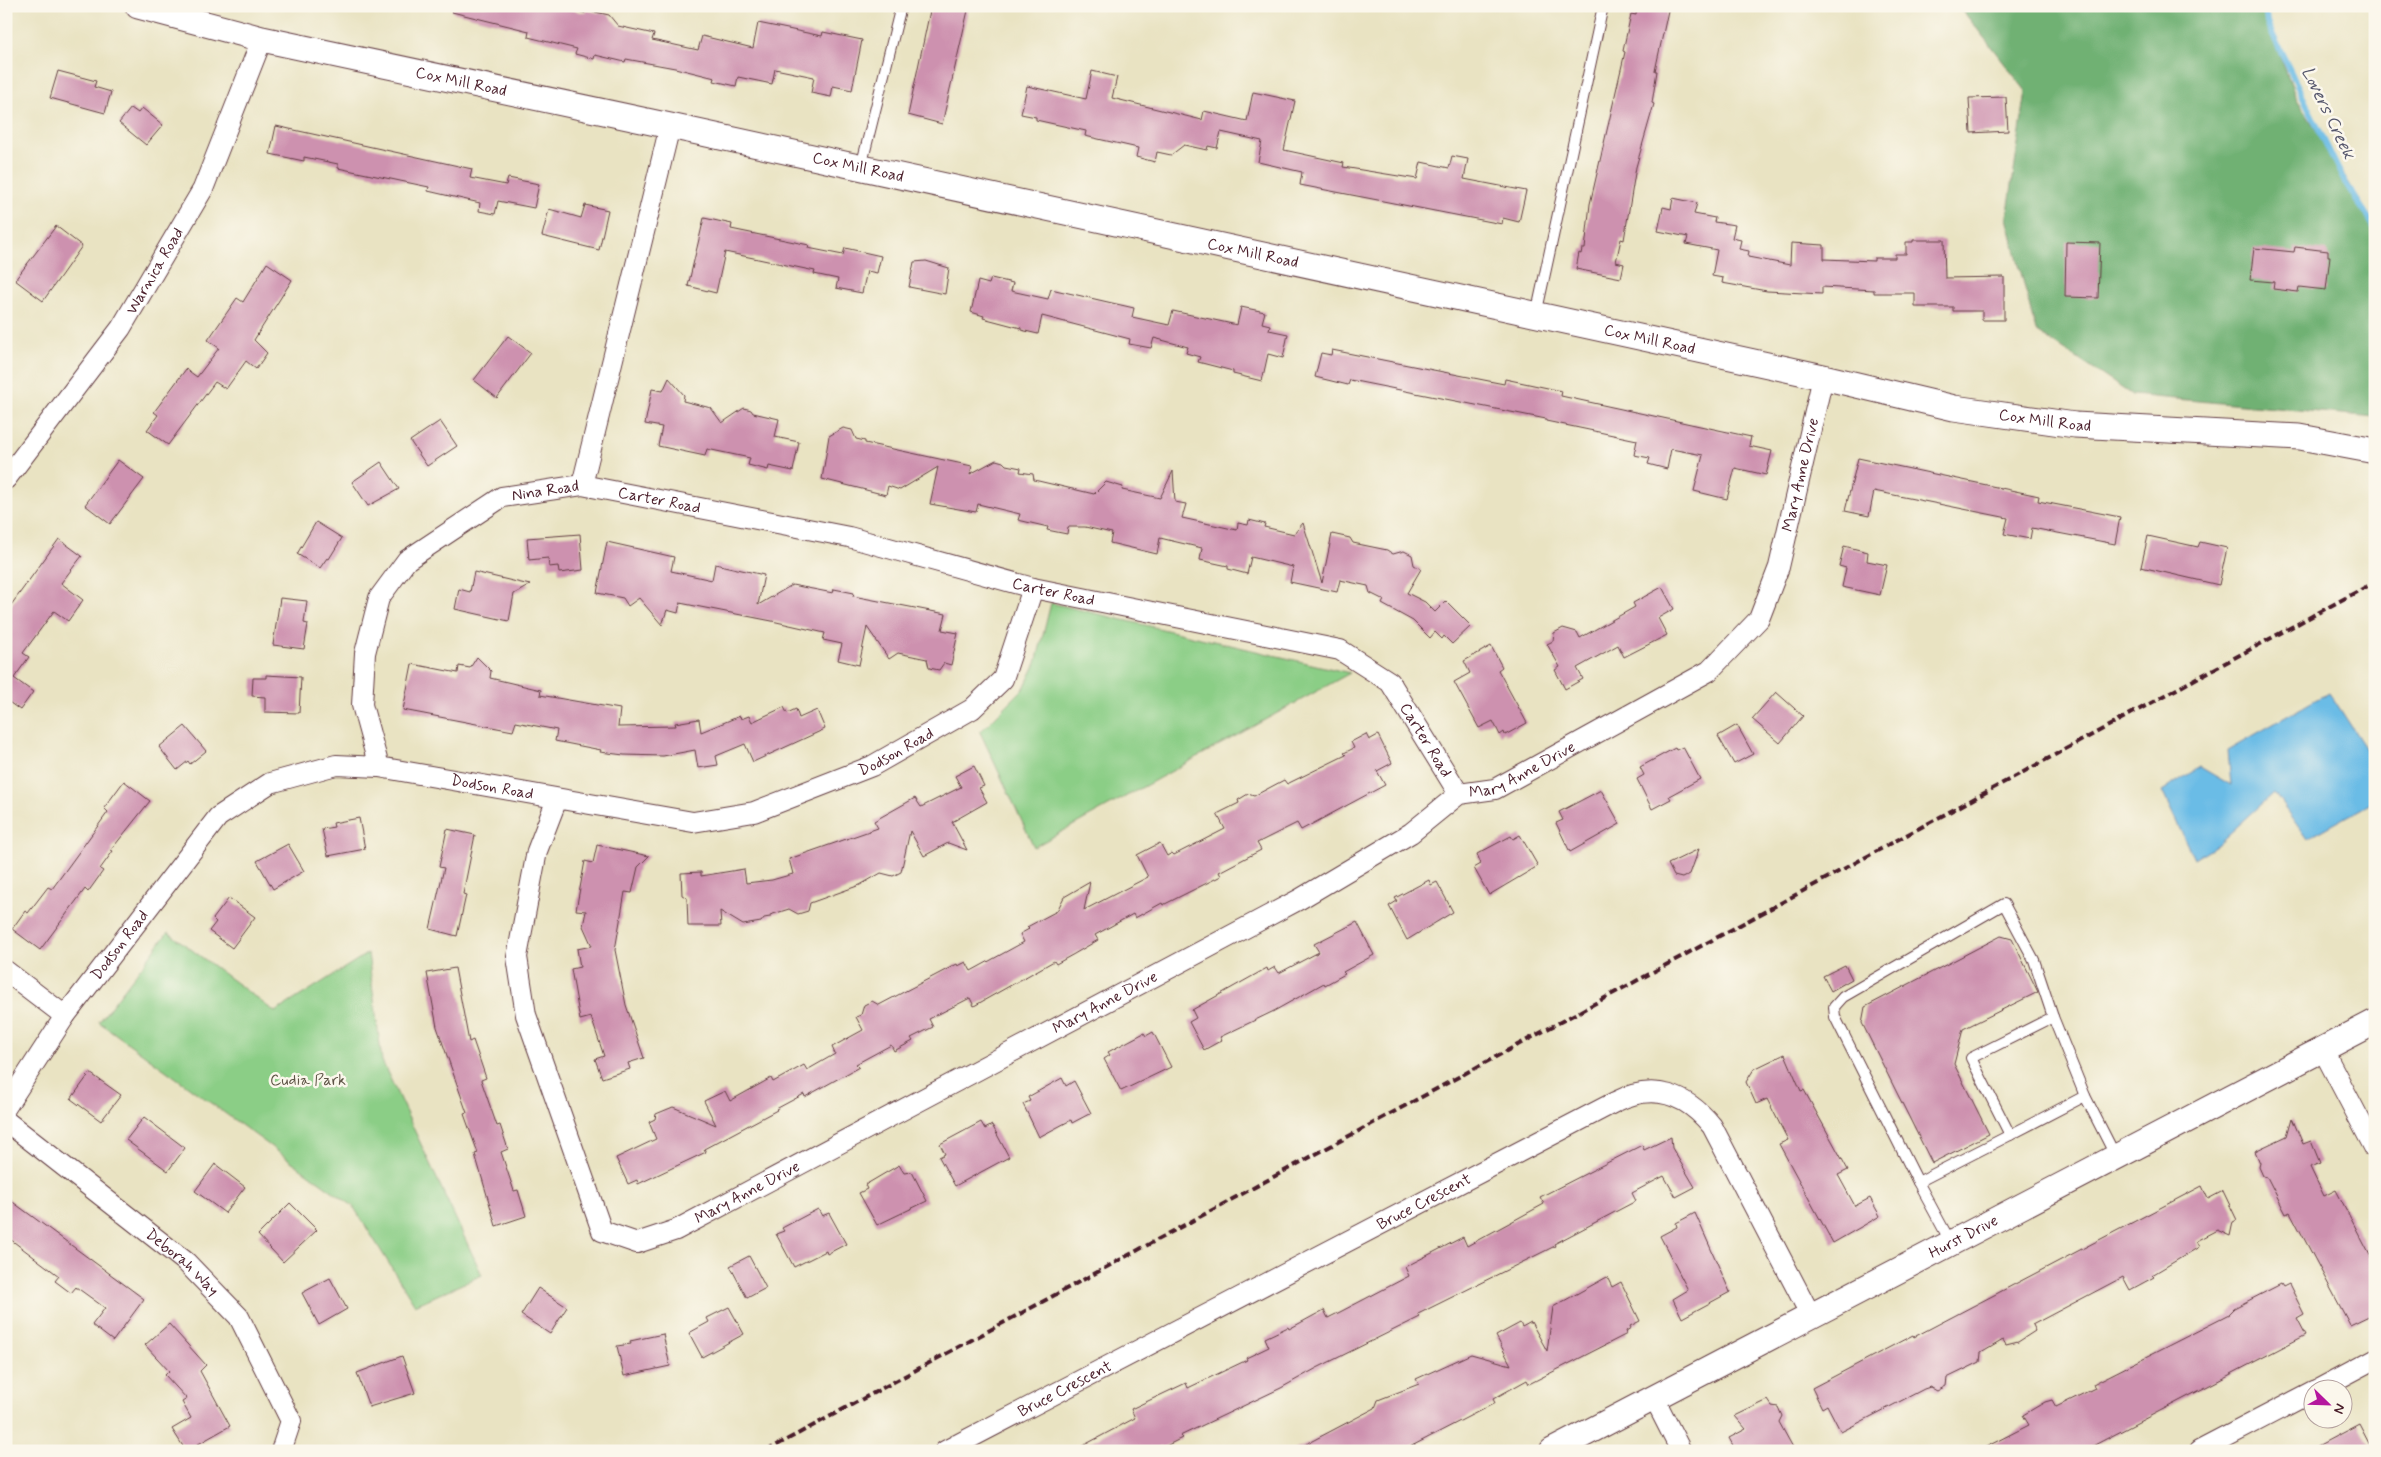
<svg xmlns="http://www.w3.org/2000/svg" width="2381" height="1457" viewBox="0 0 2381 1457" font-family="Mynerve,sans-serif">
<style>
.green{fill:#8bce86;stroke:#6a7658}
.forest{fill:#70b173;stroke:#5d684f}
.water{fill:#6abce6;stroke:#5a6e88}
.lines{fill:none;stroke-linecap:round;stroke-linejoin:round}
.stream{stroke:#6abce6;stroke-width:6}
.building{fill:#cd91af}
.service-casing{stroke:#623c42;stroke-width:12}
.minor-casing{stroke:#623c42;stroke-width:22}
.tertiary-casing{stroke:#623c42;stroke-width:27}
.service{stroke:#fff;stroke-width:10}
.minor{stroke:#fff;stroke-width:20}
.tertiary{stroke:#fff;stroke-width:25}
.rail{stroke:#4a1f2b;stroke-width:4;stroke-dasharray:8 4;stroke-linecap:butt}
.labels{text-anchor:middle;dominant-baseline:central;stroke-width:5;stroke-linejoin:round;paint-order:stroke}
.street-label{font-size:16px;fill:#4a1f2b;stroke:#fbf7ec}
.park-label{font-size:16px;fill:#5e5446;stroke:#fbf7ec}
.water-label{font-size:18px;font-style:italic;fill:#55566c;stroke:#fbf7ec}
</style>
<rect width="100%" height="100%" fill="#fbf7ec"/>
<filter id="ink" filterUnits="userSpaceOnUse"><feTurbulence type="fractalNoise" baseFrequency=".02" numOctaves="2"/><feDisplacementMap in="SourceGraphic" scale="10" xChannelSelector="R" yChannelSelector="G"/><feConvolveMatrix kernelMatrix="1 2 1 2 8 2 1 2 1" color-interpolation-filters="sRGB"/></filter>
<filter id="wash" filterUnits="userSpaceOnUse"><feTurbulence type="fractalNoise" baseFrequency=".0096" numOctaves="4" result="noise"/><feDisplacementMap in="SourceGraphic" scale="20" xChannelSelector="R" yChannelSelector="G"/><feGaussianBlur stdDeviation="1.12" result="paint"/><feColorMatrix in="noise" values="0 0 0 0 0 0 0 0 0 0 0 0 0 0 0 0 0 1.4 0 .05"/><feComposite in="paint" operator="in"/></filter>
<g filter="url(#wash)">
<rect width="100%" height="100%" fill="#e9e3c2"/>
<g class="green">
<polygon points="1051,603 1350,673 1034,847 980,732 1024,688 1036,663"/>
<polygon points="168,932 275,1012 368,953 382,1061 482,1275 415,1305 353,1206 99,1022"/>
</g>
<polygon class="forest" points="1959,6 2265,6 2267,23 2297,99 2375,225 2375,417 2132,395 2036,331 2007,218 2026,91"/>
<polygon class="water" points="2329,692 2375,763 2375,801 2307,839 2274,793 2218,844 2194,859 2162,791 2200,767 2231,785 2228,750"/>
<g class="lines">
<polyline class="stream" points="2265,6 2267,23 2343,179 2375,228"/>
</g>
<g id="blocks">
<g class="building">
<polygon points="453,6 557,6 585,13 586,10 609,15 618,26 654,34 652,40 698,50 702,36 753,48 758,23 822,36 823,32 862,40 852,90 833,86 831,97 811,93 814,77 775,69 772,84 738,77 736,86 714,81 715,78 675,68 626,59 625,62 595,55 594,59 575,54 577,49 528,37 529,31 452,12"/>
<polygon points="931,6 969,6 942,124 908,115"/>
<polygon points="1637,6 1669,6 1655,71 1657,71 1652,103 1654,104 1636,167 1624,240 1621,239 1616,262 1624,264 1621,278 1576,269 1579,253 1581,254 1582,249 1585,249 1590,204 1625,52 1623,51 1631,14 1636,15"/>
<polygon points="58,71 96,81 94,87 111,92 105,113 50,98"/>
<polygon points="1092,71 1117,77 1112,98 1202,120 1204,111 1247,121 1253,92 1295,101 1284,150 1344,163 1343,167 1417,179 1421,162 1449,168 1452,156 1468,159 1464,179 1526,191 1519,222 1503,218 1502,224 1300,185 1302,172 1258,162 1262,141 1221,132 1217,148 1208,146 1207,150 1184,145 1171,155 1157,152 1155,162 1136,157 1138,148 1085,136 1086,131 1036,120 1036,117 1021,114 1027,86 1086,99"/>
<polygon points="2006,97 2008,131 1971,133 1969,98"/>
<polygon points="131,108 138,113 142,108 163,125 146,145 119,123"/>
<polygon points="276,126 472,169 470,178 506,185 508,178 539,184 534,208 498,201 495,214 479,211 480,203 428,191 429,187 338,168 338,164 304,157 304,161 270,154"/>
<polygon points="1673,198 1697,203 1694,214 1715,218 1714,222 1735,225 1732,238 1741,240 1739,249 1749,251 1748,257 1790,265 1791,243 1824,245 1824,259 1874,261 1874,258 1895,258 1895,254 1906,254 1906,242 1913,242 1913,240 1944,240 1945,278 2004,277 2004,320 1982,320 1982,311 1953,311 1953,307 1915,307 1915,293 1874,293 1874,290 1822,287 1822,294 1767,291 1722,283 1723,278 1712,276 1717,250 1686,244 1688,237 1658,231 1663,207 1671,209"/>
<polygon points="585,205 608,210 599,250 542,236 549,209 581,218"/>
<polygon points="704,218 732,224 731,229 809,245 808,248 843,255 845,248 881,256 877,273 867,271 862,293 836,288 838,279 814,274 815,271 725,252 716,293 688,286"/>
<polygon points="56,226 82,246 43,301 15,280"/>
<polygon points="2066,242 2100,243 2098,298 2065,297"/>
<polygon points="2295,247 2328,251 2328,256 2330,256 2326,290 2299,287 2298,292 2273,289 2274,282 2250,280 2254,248 2294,252"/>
<polygon points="926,261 949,268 945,294 909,287 914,262"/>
<polygon points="267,263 292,280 254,340 267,353 256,369 246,361 226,389 215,382 168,445 147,430 158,415 154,412 186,369 197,377 219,348 208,340 237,298 243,302"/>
<polygon points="991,278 1013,283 1011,291 1048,299 1051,289 1134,308 1132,317 1169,325 1173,311 1237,325 1241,307 1265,312 1262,323 1270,325 1269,330 1288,334 1283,358 1268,354 1262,381 1233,374 1233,371 1198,362 1200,357 1186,353 1188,347 1154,338 1151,348 1129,344 1130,339 1042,316 1038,334 1021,330 1021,328 983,318 984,316 971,312 978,281 989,284"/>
<polygon points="508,336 531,353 497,398 474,380"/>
<polygon points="1332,350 1504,384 1505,379 1562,391 1561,396 1751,437 1749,446 1772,451 1766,475 1735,468 1727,499 1694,491 1703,455 1671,449 1667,469 1648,464 1650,458 1634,455 1637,440 1546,421 1546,419 1350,380 1348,385 1315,377 1321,353 1331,355"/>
<polygon points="669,378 684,395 683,401 711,408 722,423 744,408 751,410 753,413 779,419 775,437 799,442 793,471 769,466 768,470 748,465 750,458 707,449 705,456 658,446 662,427 645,424 652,389 663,391"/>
<polygon points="440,421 457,446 427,466 410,441"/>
<polygon points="843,428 852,430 856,439 865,441 865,443 972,466 970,474 996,460 1003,462 1006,465 1021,468 1020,472 1033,474 1034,480 1094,494 1106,482 1123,487 1122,490 1160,498 1173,471 1175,502 1186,504 1182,518 1237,530 1238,523 1248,525 1249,520 1265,524 1264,527 1294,534 1303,523 1322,583 1332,534 1350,538 1353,543 1387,550 1393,554 1404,551 1412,555 1414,565 1421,569 1407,593 1425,602 1435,612 1446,601 1471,626 1452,644 1444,636 1442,639 1435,632 1430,638 1413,621 1382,604 1384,600 1370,593 1368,586 1340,580 1337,592 1290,582 1293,567 1251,557 1247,574 1228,569 1228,566 1200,560 1202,548 1160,538 1157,554 1110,543 1112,533 1085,527 1068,527 1067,534 1047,530 1048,527 1018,520 1020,514 978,504 976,512 930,504 938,467 900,490 888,486 886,495 822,479 829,436"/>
<polygon points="1858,458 2039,496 2038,501 2120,517 2115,544 2032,528 2030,539 2004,534 2008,518 1874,491 1869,516 1845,511"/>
<polygon points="118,460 144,479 110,524 85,505"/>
<polygon points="381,462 399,489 368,506 352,482"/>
<polygon points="316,522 342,538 329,559 327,558 320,568 297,554"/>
<polygon points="580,534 583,570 559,573 558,566 549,567 548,558 529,560 527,538"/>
<polygon points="2148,536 2198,547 2200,542 2227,548 2219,585 2141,567"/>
<polygon points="59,539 82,556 61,583 83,600 68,621 54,611 23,653 29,657 14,678 33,692 20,710 6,700 6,612"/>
<polygon points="607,542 674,557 671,571 712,580 715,564 764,575 758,605 792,585 833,593 834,589 854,593 853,596 946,614 942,630 958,633 951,665 944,663 939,670 929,668 927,659 898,653 889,659 867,627 859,665 838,660 842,644 823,640 825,633 772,621 680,603 678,613 667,610 662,625 639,598 628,606 623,598 597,593"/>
<polygon points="1844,546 1868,552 1867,561 1887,565 1880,595 1842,587 1846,568 1839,566"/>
<polygon points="474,572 530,585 514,594 509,621 455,609 459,589 470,592"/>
<polygon points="1662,587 1674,609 1658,618 1667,635 1624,657 1618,645 1577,668 1583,679 1565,689 1555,670 1560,667 1547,644 1553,641 1554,633 1563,628 1577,632 1580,638 1635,607 1633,603"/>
<polygon points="280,598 307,601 304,623 308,624 304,649 273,645"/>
<polygon points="1491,646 1502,667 1498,670 1527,723 1505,735 1504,732 1500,735 1493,721 1479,728 1454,682 1470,673 1464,661"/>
<polygon points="477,657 491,671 490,678 541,690 540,695 620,709 618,727 676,726 675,723 699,719 701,732 740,716 741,719 749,716 752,722 784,707 787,713 796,709 799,718 817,710 825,729 753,762 745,744 716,756 718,765 698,768 695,750 663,756 624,755 600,752 601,750 555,741 557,730 516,722 513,731 403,710 412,664 458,673 459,666 470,668"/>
<polygon points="266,675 301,677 299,713 265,712 265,697 252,696 253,678 266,678"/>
<polygon points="1776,692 1803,716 1780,743 1752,719"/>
<polygon points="1737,725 1753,754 1734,764 1718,736"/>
<polygon points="185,726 206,751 190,764 188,761 177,770 159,747"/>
<polygon points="1366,734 1369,740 1378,735 1392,763 1377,771 1385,785 1301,830 1297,823 1257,843 1261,850 1219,872 1221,876 1163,905 1162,903 1135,918 1133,914 1095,935 1098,940 1074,954 1056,964 1054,961 974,1006 970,998 929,1019 933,1027 911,1038 913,1041 894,1051 891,1045 856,1064 859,1067 805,1097 804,1094 776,1109 777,1110 704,1149 706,1152 638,1184 637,1180 628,1184 616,1158 656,1139 649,1122 655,1119 656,1114 673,1107 716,1125 704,1101 725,1091 730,1101 771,1078 773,1082 804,1065 807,1070 835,1054 832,1047 863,1030 856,1017 861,1015 864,1005 872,1001 879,1005 957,964 958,966 966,962 971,971 1024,942 1020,934 1029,929 1027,927 1057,911 1064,897 1090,882 1084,910 1148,877 1137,855 1160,843 1167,856 1172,853 1174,855 1225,829 1217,814 1239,803 1238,800 1248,794 1254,796 1284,780 1287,784 1346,755 1344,753 1354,748 1351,742"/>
<polygon points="1683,747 1700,779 1669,796 1671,799 1652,809 1637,779 1644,775 1640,767 1675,748 1676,750"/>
<polygon points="974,766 984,786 979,788 987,802 952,822 967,850 948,843 924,856 910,831 901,872 893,876 881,873 860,885 810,903 808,911 798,914 789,909 770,915 770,917 764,918 761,922 743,925 720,911 721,926 688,926 687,898 682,895 681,873 701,872 701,876 744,869 746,883 772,880 793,874 789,859 878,828 874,821 915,798 921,807 961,787 955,776"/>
<polygon points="124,781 150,801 111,850 113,851 100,869 103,871 88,892 85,889 40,950 12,929 25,911 28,913 48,887 52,889 108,812 104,808"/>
<polygon points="1601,790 1620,824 1570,852 1556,823 1563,820 1559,812"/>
<polygon points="359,818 365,849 328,856 322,829 334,827 333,823"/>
<polygon points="447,829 475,835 463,894 466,895 457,936 430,929 444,868 439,867"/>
<polygon points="1520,835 1538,866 1489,895 1474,868 1481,864 1477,854 1511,836 1513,839"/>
<polygon points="288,844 304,871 273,889 257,861"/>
<polygon points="597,845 649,856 638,867 632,893 625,892 615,950 626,1005 644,1058 628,1063 630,1069 602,1078 595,1059 604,1056 591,1017 580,1020 571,969 580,967 577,949 592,946 583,926 586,911 576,910 585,861 593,863"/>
<polygon points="1699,849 1690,874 1682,878 1674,876 1668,864"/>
<polygon points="1429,880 1431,885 1437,882 1453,912 1407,940 1389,906 1397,901 1395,898"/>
<polygon points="229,898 255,917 232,948 209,931 216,922 213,919"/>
<polygon points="1357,922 1374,955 1343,972 1345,974 1325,985 1324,983 1274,1011 1220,1037 1222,1040 1204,1050 1189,1022 1196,1018 1192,1010 1267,968 1268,971 1275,967 1279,973 1319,952 1314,944"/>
<polygon points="2001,936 2012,939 2038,992 1963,1029 1954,1064 1989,1134 1932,1163 1862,1023 1865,1007"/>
<polygon points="1845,965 1852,979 1831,991 1823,976"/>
<polygon points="455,968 469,1042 473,1040 486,1078 481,1080 497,1126 500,1125 508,1149 501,1152 514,1191 518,1190 526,1216 496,1226 475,1154 478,1153 464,1114 467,1113 437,1027 427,973"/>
<polygon points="1153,1032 1171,1067 1121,1091 1104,1059 1110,1055 1108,1052 1144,1033 1146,1036"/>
<polygon points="1785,1054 1801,1091 1804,1090 1848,1170 1838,1175 1855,1206 1870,1198 1880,1216 1833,1243 1779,1144 1788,1140 1767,1099 1756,1104 1746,1082 1754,1069"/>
<polygon points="90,1073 121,1095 101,1121 71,1099"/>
<polygon points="1062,1078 1066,1086 1074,1081 1091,1113 1072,1123 1071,1120 1039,1137 1023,1104 1030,1101 1028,1097"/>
<polygon points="144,1117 185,1148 168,1171 126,1140"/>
<polygon points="2292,1118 2303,1144 2311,1141 2320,1163 2310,1167 2324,1196 2336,1190 2375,1265 2375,1313 2350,1325 2290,1212 2286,1214 2267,1177 2263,1176 2259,1167 2260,1163 2255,1151 2287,1136"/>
<polygon points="981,1122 985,1129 992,1125 1009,1157 955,1186 939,1157 945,1154 940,1144"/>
<polygon points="1671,1137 1672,1148 1695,1187 1676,1197 1664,1176 1632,1193 1636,1201 1554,1244 1555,1246 1418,1314 1420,1317 1317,1368 1281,1388 1180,1436 1182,1438 1162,1448 1161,1446 1151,1451 1073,1451 1135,1418 1131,1409 1186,1383 1188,1388 1247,1360 1246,1358 1269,1347 1265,1338 1288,1327 1289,1329 1324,1310 1328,1318 1340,1312 1409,1276 1405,1267 1463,1237 1467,1246 1544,1204 1540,1197 1642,1145 1644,1150"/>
<polygon points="215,1164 245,1187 225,1213 195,1191"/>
<polygon points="899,1165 904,1173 912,1172 927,1201 877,1225 859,1193 867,1189 865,1185"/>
<polygon points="2202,1186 2208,1199 2223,1191 2237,1220 2233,1222 2230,1236 2217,1230 2196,1241 2199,1247 2152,1275 2154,1277 2130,1290 2123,1277 2032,1325 2035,1331 2018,1342 2006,1345 2003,1340 1981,1353 1980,1362 1947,1378 1946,1386 1937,1391 1930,1387 1924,1389 1841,1432 1827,1405 1822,1408 1812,1388 1913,1335 1914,1337"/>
<polygon points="6,1197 144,1299 113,1341 92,1325 105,1308 76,1287 71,1293 55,1281 59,1276 6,1236"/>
<polygon points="290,1203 317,1230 283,1262 258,1235"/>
<polygon points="818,1209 822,1216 829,1213 846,1244 827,1254 826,1251 794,1267 776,1234 784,1231 782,1228"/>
<polygon points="1695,1213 1730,1292 1682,1318 1673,1299 1688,1290 1660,1236 1677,1227 1676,1223"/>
<polygon points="749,1256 766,1288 747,1298 730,1266"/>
<polygon points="1607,1277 1612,1287 1621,1282 1640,1321 1630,1326 1631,1328 1626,1331 1627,1334 1529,1384 1527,1380 1493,1399 1495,1403 1402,1451 1293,1451 1375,1408 1378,1400 1419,1384 1416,1379 1471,1354 1511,1365 1496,1336 1520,1323 1522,1327 1531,1322 1547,1351 1553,1307"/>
<polygon points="330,1278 347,1309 319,1325 302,1293"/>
<polygon points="2281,1284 2283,1287 2289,1284 2304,1314 2297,1318 2306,1335 2083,1451 1978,1451 2029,1425 2023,1415 2045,1402 2052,1400 2056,1407 2095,1388 2093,1384 2229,1315 2228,1314 2234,1308"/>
<polygon points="538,1288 567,1307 550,1334 521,1315"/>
<polygon points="729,1307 744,1334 702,1357 689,1333 709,1322 707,1318"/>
<polygon points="169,1324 206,1365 200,1371 230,1426 186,1451 172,1429 191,1418 182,1402 187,1399 165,1375 169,1371 145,1345"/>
<polygon points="663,1334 670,1366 624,1376 617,1346 631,1344 630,1341"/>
<polygon points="402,1356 415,1393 369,1407 357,1373"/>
<polygon points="1768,1400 1772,1406 1778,1407 1782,1416 1779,1422 1795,1451 1736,1451 1729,1438 1746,1429 1735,1416"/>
<polygon points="2359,1424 2373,1451 2308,1451 2340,1434"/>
</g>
</g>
</g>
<g filter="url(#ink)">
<use href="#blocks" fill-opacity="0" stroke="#623c42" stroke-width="1"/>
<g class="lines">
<defs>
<g id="service">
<polyline points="861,167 901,6"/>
<polyline points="1536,315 1603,6"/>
<polyline points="2010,1135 2085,1096"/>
<polyline points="1918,1182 1835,1017 1834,1007 1843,997 2004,904 2034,960 2053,1017"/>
<polyline points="1951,1243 1918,1182 2010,1135 1971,1058 2053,1017 2085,1096 2116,1157"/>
</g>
<g id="minor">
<path id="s1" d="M6,479L121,328L203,189L262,39"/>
<polyline points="582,485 670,126"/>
<path id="s2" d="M379,767L362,705L365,653L379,598L407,560L502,497L582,485L849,537L1033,588L1340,650L1390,682L1459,794"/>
<path id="s3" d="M557,799L537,851L517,957L526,1015L602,1231L637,1243L676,1230L1300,899L1411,833L1459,794L1495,789L1709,671L1759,619L1779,567L1823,377"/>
<polyline points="6,971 65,1016"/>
<polyline points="2322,1048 2375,1149"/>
<path id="s4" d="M6,1107L65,1016L218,817L270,783L336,765L379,767L693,822L754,812L872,766L972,709L1003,679L1033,588"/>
<path id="s5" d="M6,1121L186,1262L239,1317L291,1421L281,1451"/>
<polyline points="2317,1390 2375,1359"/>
<polyline points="1654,1398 1681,1451"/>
<path id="s6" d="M945,1451L1615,1102C1653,1082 1686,1094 1712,1126L1811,1316"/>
<polyline points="2199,1451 2314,1391"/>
</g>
<g id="tertiary">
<path id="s7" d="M138,6L262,39L670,126L1823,377L1954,408L2075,425L2300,437L2375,451"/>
<path id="s8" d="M1552,1451L2375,1022"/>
</g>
</defs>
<use href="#service" class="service-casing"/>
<use href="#minor" class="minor-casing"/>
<use href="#tertiary" class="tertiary-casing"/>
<use href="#service" class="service"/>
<use href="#minor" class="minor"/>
<use href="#tertiary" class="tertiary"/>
<polyline class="rail" points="766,1451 2375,582"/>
</g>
</g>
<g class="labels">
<g class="street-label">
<text stroke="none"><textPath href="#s7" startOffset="332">Cox Mill Road</textPath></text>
<text stroke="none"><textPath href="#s7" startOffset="738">Cox Mill Road</textPath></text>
<text stroke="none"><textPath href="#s7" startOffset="1142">Cox Mill Road</textPath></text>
<text stroke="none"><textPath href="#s1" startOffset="256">Warnica Road</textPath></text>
<text stroke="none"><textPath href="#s7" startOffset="1548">Cox Mill Road</textPath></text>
<text stroke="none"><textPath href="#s7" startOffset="1952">Cox Mill Road</textPath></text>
<text stroke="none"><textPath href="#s3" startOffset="1930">Mary Anne Drive</textPath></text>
<text stroke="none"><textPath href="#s2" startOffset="378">Nina Road</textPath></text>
<text stroke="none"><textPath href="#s2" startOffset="494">Carter Road</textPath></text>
<text stroke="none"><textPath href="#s2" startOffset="899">Carter Road</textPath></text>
<text stroke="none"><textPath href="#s2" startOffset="1319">Carter Road</textPath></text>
<text stroke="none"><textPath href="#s4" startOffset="1068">Dodson Road</textPath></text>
<text stroke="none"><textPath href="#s3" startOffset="1495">Mary Anne Drive</textPath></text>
<text stroke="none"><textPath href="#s4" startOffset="648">Dodson Road</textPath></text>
<text stroke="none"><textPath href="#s4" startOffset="198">Dodson Road</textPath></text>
<text stroke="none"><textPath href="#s3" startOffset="1015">Mary Anne Drive</textPath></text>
<text stroke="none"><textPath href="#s3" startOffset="610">Mary Anne Drive</textPath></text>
<text stroke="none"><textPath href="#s6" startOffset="540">Bruce Crescent</textPath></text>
<text stroke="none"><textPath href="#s8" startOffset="464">Hurst Drive</textPath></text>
<text stroke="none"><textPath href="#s5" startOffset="226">Deborah Way</textPath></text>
<text stroke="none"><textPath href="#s6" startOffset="135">Bruce Crescent</textPath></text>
</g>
<g class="park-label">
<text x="308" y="1080">Cudia Park</text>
</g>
<g class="water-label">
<text transform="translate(2328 113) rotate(64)">Lovers Creek</text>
</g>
</g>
<rect width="2381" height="1457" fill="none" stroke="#fbf7ec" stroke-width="25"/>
<g transform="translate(2328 1404) rotate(113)"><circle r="24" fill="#fbf7ec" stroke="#b4a19f"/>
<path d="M0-4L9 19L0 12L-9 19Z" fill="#b5179e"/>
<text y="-8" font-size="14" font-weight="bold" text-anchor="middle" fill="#4a1f2b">N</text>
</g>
</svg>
